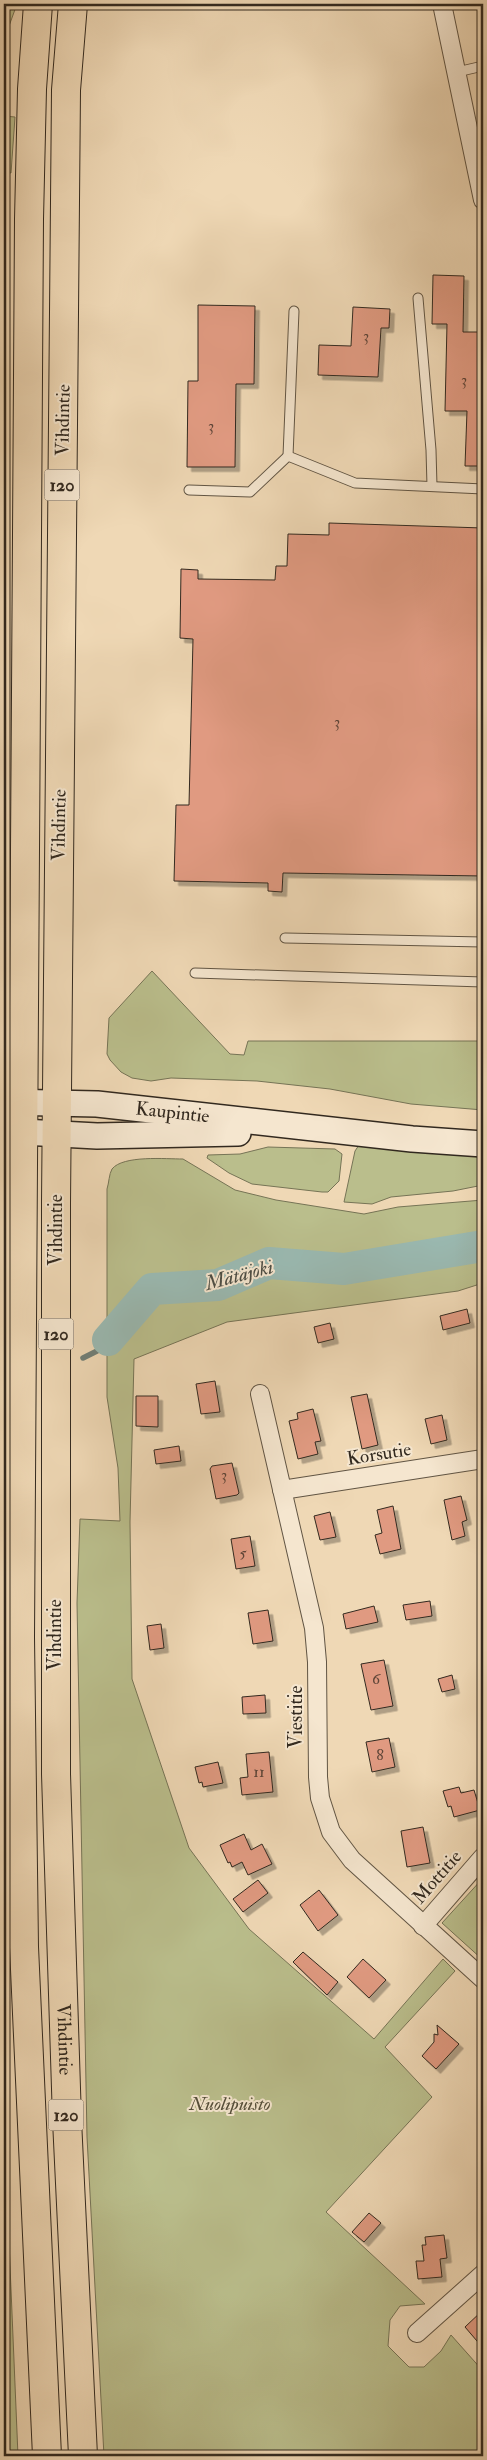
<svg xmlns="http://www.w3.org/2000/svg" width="487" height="2460" viewBox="0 0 487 2460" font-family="'IM FELL Double Pica',serif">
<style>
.green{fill:#babe8c;stroke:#767456}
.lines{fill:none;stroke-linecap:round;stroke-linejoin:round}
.stream{stroke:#707f77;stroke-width:5.5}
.river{stroke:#9ab9b1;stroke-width:32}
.building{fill:#e09a81;stroke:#32291f;filter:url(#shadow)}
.lane-casing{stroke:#615544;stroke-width:11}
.street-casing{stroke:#615544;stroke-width:20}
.secondary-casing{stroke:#32291f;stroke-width:28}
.primary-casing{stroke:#32291f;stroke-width:30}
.lane{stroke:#f5e6cf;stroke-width:9}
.street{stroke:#f5e6cf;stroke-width:18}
.secondary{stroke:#f5e6cf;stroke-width:25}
.primary{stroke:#efd8b5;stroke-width:28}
.labels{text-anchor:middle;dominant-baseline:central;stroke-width:4;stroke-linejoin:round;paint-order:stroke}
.number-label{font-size:16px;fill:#5e4538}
.shield{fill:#f5e6cf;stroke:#6c6254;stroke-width:1}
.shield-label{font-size:18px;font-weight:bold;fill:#32291f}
.street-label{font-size:19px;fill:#32291f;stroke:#f5e6cf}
.park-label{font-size:19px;font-style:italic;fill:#544e3a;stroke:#f5e6cf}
.water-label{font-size:20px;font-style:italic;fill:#4c4d44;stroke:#f5e6cf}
</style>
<defs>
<filter id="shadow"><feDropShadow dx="4.5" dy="4.5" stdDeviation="0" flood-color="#0004"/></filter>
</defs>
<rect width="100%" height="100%" fill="#efd8b5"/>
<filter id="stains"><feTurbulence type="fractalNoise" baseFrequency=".004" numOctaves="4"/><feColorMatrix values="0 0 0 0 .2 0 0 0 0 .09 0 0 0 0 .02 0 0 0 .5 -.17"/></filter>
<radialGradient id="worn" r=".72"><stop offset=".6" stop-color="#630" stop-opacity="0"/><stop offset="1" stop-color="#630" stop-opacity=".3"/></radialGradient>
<g class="green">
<polygon points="4,4 17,4 9,26 7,85 4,86"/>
<polygon points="4,116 15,117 11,173 4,172"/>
<polygon points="152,971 230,1054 244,1055 248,1041 483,1041 483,1110 411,1104 330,1089 257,1081 171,1078 151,1081 132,1078 121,1072 110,1060 107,1054 109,1018"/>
<polygon points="359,1145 483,1155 483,1185 453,1191 391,1197 372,1204 344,1202 355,1151"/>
<polygon points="268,1147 335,1149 342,1154 339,1181 328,1192 322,1192 252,1184 229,1173 207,1158 208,1155 240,1154"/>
<path d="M183,1159L235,1190L276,1200L364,1214L398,1207L483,1200V1283L458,1291L227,1322L134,1359L130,1522L132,1679L189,1848L249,1929L374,2039L443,1959L455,1971L385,2047L432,2097L326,2212L425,2304L400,2306L390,2320L388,2346L409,2367H424L441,2351L451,2335L483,2371V2456H104L87,2137L77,1603L80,1519L120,1521L118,1468L107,1397V1189C109,1183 109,1174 112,1169C123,1155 166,1159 183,1159Z"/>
<polygon points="483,1878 483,1960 442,1923"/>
<polygon points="4,1992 9,2113 4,2127"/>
<polygon points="4,2214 8,2218 18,2456 4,2456"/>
</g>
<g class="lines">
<polyline class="stream" points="83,1358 97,1351 108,1340"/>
<polyline class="river" points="108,1340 152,1289 218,1285 269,1263 344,1269 483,1246"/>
</g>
<g class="building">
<polygon points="433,275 464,276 463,332 483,332 483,466 465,466 467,411 445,411 447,324 432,324"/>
<polygon points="198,305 255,306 254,384 236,384 235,467 187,467 188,381 198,381"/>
<polygon points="353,307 390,309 389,328 381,328 378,377 318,375 319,345 351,346"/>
<polygon points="329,523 483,528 483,876 283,873 282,892 268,891 268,883 174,881 176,805 189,805 193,639 180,638 181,569 198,570 198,579 275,580 276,566 287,566 288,534 329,535"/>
<polygon points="467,1309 470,1323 443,1330 440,1316"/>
<polygon points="330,1323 334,1339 318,1343 314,1327"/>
<polygon points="215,1381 220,1412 201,1414 196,1384"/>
<polygon points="367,1394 378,1445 362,1449 351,1397"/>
<polygon points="136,1396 158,1396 158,1427 136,1426"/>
<polygon points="313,1409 321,1441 315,1442 318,1454 298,1459 289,1421 298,1419 297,1413"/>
<polygon points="442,1415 447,1440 431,1444 425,1419"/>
<polygon points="179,1446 181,1461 156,1464 154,1450"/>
<polygon points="232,1463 239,1493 237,1495 216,1499 210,1469 212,1466"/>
<polygon points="461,1496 467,1520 462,1522 465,1536 452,1540 444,1500"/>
<polygon points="393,1506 401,1549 380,1554 375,1535 382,1533 377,1510"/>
<polygon points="330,1512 336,1537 320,1540 314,1516"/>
<polygon points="250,1536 255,1566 236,1569 231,1539"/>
<polygon points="430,1601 432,1616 406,1620 403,1605"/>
<polygon points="374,1606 378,1622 346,1629 343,1614"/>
<polygon points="268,1610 273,1641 253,1644 248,1613"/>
<polygon points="161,1624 164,1648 150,1650 147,1626"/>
<polygon points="384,1660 393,1706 371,1710 361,1664"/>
<polygon points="452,1675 455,1689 442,1692 438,1679"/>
<polygon points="265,1695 266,1713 243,1714 242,1697"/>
<polygon points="389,1738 395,1767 372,1772 366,1742"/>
<polygon points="269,1752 273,1792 242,1795 240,1778 248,1777 246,1754"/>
<polygon points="218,1762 223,1783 203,1787 202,1782 199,1783 195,1767"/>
<polygon points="459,1787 461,1793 474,1790 480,1810 454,1817 451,1806 448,1807 443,1791"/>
<polygon points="423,1827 430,1863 407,1867 401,1831"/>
<polygon points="244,1834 251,1850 262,1844 272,1864 248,1875 242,1862 232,1867 230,1862 228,1863 220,1845"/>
<polygon points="258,1880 268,1893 243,1912 233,1899"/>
<polygon points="319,1890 338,1915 318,1931 300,1905"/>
<polygon points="303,1952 338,1982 327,1995 293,1962"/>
<polygon points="363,1959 386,1980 369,1998 347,1977"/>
<polygon points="437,2025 459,2044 436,2069 422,2056 434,2042 434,2034 438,2035"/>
<polygon points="369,2213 381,2223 364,2242 352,2232"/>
<polygon points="444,2235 447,2258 440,2259 442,2277 418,2279 416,2261 424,2261 422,2245 426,2245 425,2237"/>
<polygon points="483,2310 483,2348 465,2327"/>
</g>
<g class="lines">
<defs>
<g id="lane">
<polyline points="457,72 483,66"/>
<polyline points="418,298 431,450 432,486"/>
<polyline points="288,456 294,311"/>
<polyline points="189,490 250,492 288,456 355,483 483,489"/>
<polyline points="285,938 483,942"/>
<polyline points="195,973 483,982"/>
</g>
<g id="street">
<polyline points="442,4 483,200"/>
<polyline points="260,1394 314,1628 317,1662 318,1777 320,1798 331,1832 352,1860 483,1979"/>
<polyline points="282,1490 483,1459"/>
<polyline points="423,1926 483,1857"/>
<polyline points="417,2333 483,2274"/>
</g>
<g id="secondary">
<path id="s1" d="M4,1102L97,1104L412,1139L483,1144"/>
<polyline points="4,1131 97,1136 238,1133"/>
</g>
<g id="primary">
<polyline points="38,4 32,89 29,219 20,1637 24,1947 47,2456"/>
<path id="s2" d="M73,4L66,90L56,1203V1774L67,2120L83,2456"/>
</g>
</defs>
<use href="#lane" class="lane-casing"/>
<use href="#street" class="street-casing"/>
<use href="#secondary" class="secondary-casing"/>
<use href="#primary" class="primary-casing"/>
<use href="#lane" class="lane"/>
<use href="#street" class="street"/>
<use href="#secondary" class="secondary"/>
<use href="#primary" class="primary"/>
</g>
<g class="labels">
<g class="number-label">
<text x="366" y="336">3</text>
<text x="464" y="380">3</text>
<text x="211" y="426">3</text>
<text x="337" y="722">3</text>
<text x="224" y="1475">3</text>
<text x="243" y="1553">5</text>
<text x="376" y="1679">6</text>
<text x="380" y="1755">8</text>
<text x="259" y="1772">11</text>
</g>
<g class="shield">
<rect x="44.5" y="469.5" width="35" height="31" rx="4"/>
<rect x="38.5" y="1318.5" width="35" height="31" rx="4"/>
<rect x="48.5" y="2099.5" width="35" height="31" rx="4"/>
</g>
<g class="shield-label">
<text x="62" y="485">120</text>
<text x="56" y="1334">120</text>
<text x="66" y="2115">120</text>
</g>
<g class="street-label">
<text transform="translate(63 420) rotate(-89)">Vihdintie</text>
<text transform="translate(59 825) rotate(-89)">Vihdintie</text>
<text stroke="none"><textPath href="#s1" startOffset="169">Kaupintie</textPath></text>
<text transform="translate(56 1230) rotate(-90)">Vihdintie</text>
<text transform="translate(379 1454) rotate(-9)">Korsutie</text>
<text transform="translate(55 1635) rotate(-90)">Vihdintie</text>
<text transform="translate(296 1717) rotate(-90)">Viestitie</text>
<text transform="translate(437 1877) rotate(-49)">Mottitie</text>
<text stroke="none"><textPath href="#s2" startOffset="2036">Vihdintie</textPath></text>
</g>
<g class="park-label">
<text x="230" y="2104">Nuolipuisto</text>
</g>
<g class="water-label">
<text transform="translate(239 1275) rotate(-15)">Mätäjoki</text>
</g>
</g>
<rect width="487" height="2460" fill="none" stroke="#efd8b5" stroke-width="20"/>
<rect x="5" y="5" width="477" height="2450" fill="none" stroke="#32291f" stroke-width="2.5"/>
<rect x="10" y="10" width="467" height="2440" fill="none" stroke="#32291f"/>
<rect width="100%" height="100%" filter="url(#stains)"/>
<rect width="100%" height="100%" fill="url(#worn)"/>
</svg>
